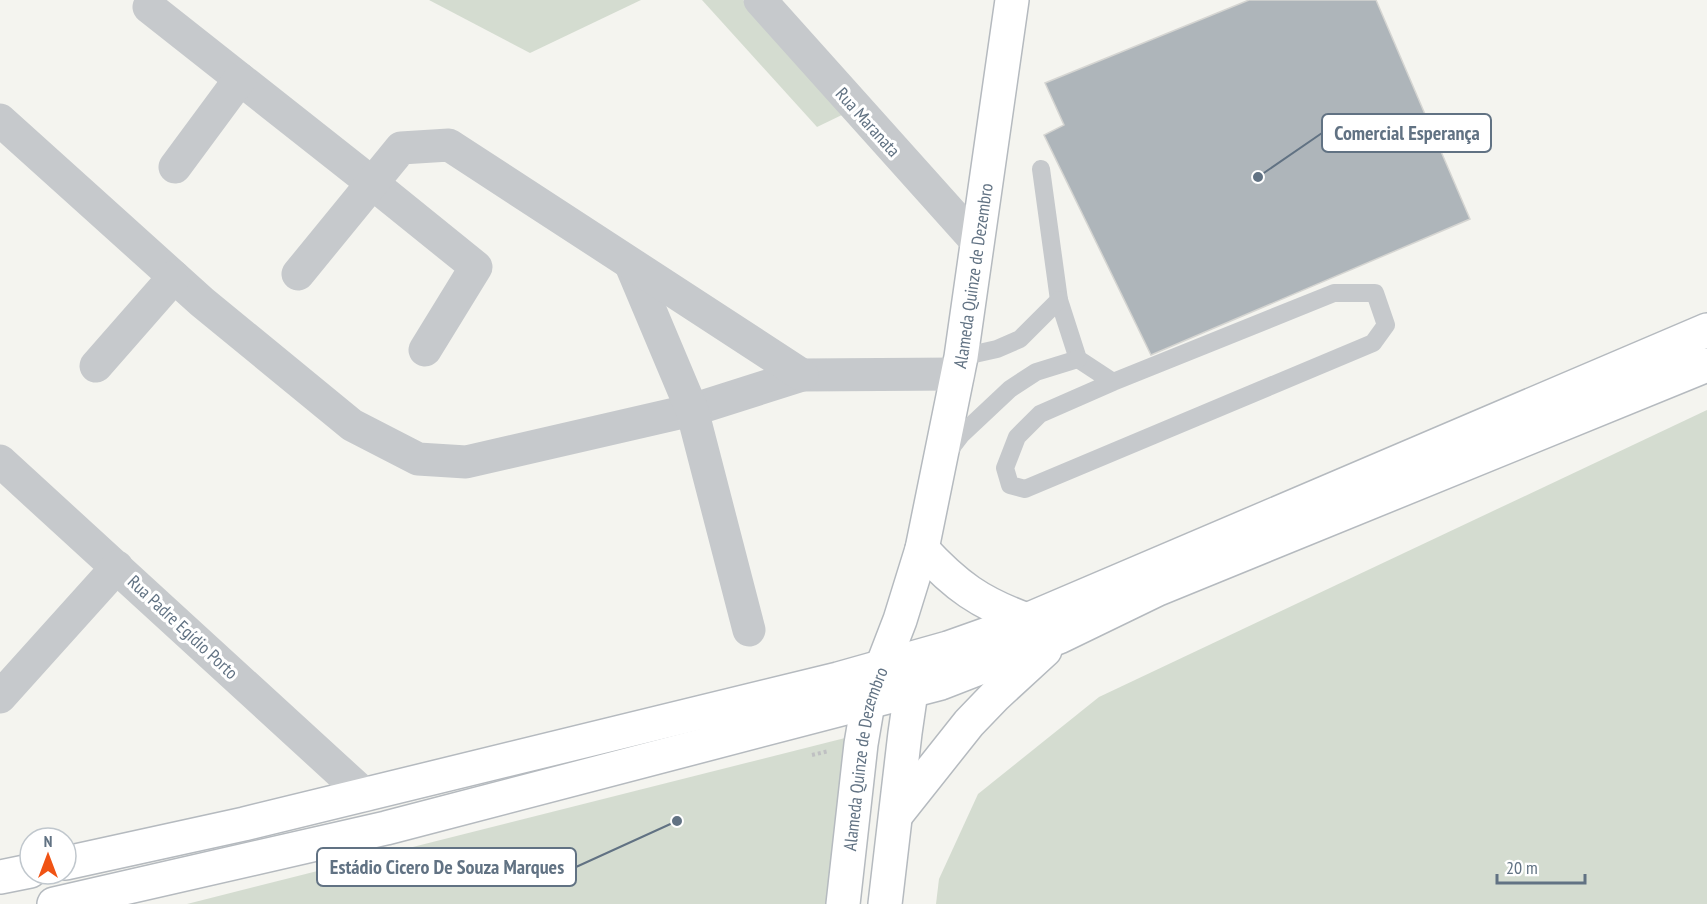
<svg xmlns="http://www.w3.org/2000/svg" width="1707" height="904" viewBox="0 0 1707 904" font-family="'PT Sans Narrow',sans-serif">
<style>
.green{fill:#d4dcd0}
.building{fill:#aeb5ba;stroke:#d5d5d2;stroke-width:1.5}
.lines{fill:none;stroke-linecap:round;stroke-linejoin:round}
.secondary-casing{stroke:#b5babf;stroke-width:36}
.path{stroke:#bfc0c2;stroke-width:4;stroke-dasharray:3 3;stroke-linecap:butt}
.service{stroke:#c6c9cc;stroke-width:18}
.minor{stroke:#c6c9cc;stroke-width:33}
.secondary{stroke:#fff;stroke-width:33}
.labels{text-anchor:middle;dominant-baseline:central;stroke-width:6;stroke-linejoin:round;paint-order:stroke}
.street-label{font-size:18px;fill:#617283;stroke:#fff}
.leader{fill:none;stroke:#617283;stroke-width:2}
.callout-dot{fill:#617283;stroke:#fff;stroke-width:2}
.callout{fill:#fff;stroke:#617283;stroke-width:2}
.callout-label{font-size:20px;text-anchor:middle;font-weight:bold;fill:#617283}
</style>
<rect width="100%" height="100%" fill="#f4f4ef"/>
<g class="green">
<polygon points="429,0 641,0 530,53"/>
<polygon points="702,0 743,0 846,113 817,127"/>
<polygon points="1707,410 1707,904 936,904 939,879 978,794 1099,697"/>
<polygon points="845,738 830,904 187,904"/>
</g>
<polygon class="building" points="1249,0 1376,0 1470,219 1151,355 1044,135 1064,125 1045,83"/>
<g class="lines">
<defs>
<g id="secondary">
<path d="M922,549C956,586 980,603 1027,620"/>
<polyline points="896,815 969,723 995,696 1045,650"/>
<polyline points="66,863 244,824 838,679 948,648 1027,620 1707,330"/>
<polyline points="0,877 30,871"/>
<polyline points="54,904 386,828 941,683 1059,637 1158,589 1707,365"/>
<path id="s1" d="M843,904L861,744L868,703L900,620L922,549L961,357L1012,0"/>
<polyline points="885,904 905,733 914,671"/>
</g>
</defs>
<use href="#secondary" class="secondary-casing"/>
<polyline class="path" points="812,755 829,751"/>
<g class="service">
<polyline points="1041,169 1059,300 1078,359 1113,382 1040,414 1017,437 1005,468 1010,485 1025,489 1373,343 1386,325 1375,293 1334,293 1113,382"/>
<polyline points="961,357 997,349 1020,339 1059,300"/>
<polyline points="948,452 961,435 1010,389 1036,372 1078,359"/>
</g>
<g class="minor">
<polyline points="760,0 977,242"/>
<polyline points="149,7 372,183 476,267 425,350"/>
<polyline points="0,120 202,302 352,425 418,459 466,462 692,410 802,375 958,374"/>
<polyline points="175,167 240,79"/>
<polyline points="631,265 692,410 749,630"/>
<polyline points="298,274 401,148 449,145 802,375"/>
<polyline points="96,366 174,277"/>
<polyline points="0,461 365,795"/>
<polyline points="0,697 117,567"/>
</g>
<use href="#secondary" class="secondary"/>
</g>
<g class="labels">
<g class="street-label">
<text transform="translate(868 122) rotate(48)">Rua Maranata</text>
<text stroke="none"><textPath href="#s1" startOffset="644">Alameda Quinze de Dezembro</textPath></text>
<text transform="translate(183 627) rotate(43)">Rua Padre Egídio Porto</text>
<text stroke="none"><textPath href="#s1" startOffset="147">Alameda Quinze de Dezembro</textPath></text>
</g>
</g>
<path class="leader" d="M1258 177L1322 133M677 821L576 867"/>
<g class="callout-dot">
<circle cx="1258" cy="177" r="6"/>
<circle cx="677" cy="821" r="6"/>
</g>
<g class="callout">
<rect x="1322" y="114" width="169" height="38" rx="6"/>
<rect x="317" y="848" width="259" height="38" rx="6"/>
</g>
<g class="callout-label">
<text x="1407" y="140">Comercial Esperança</text>
<text x="447" y="874">Estádio Cicero De Souza Marques</text>
</g>
<g transform="translate(48 856)"><circle r="28" fill="#ffffff" stroke="#c0c7cd" stroke-width="1.5"/>
<path d="M0-4.5L10 22L0 15L-10 22Z" fill="#f05314"/>
<text y="-9" font-size="16" font-weight="bold" text-anchor="middle" fill="#617283">N</text>
</g>
<path d="M1497 874v9h88v-9" fill="none" stroke="#617283" stroke-width="3"/>
<text x="1506" y="874" font-size="18" fill="#617283" stroke="#ffffff" stroke-width="4.5" paint-order="stroke">20 m</text>
</svg>
